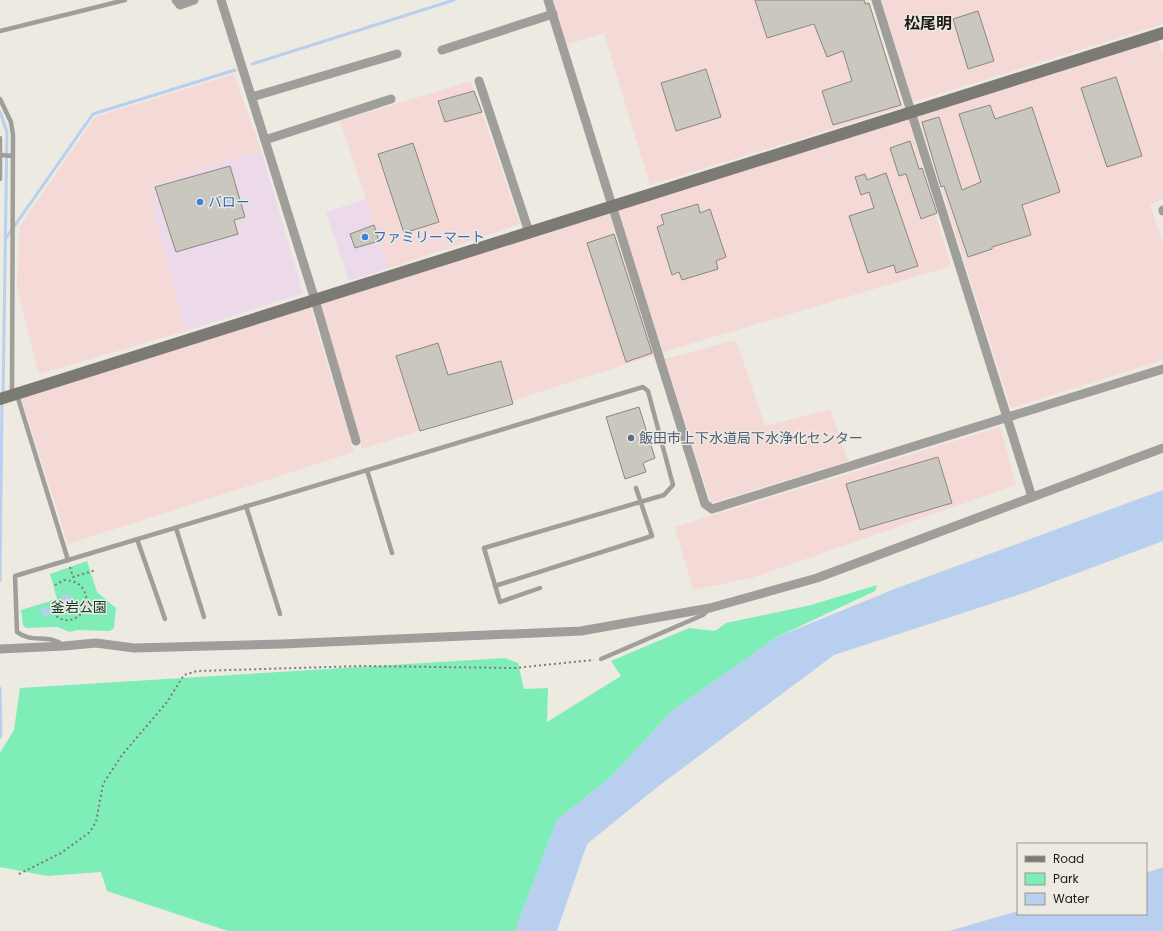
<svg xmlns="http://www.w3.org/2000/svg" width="1163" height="931" viewBox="0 0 1163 931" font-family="Poppins,'Noto Sans JP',sans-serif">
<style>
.commercial{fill:#ecdaea}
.industrial{fill:#f4d9d6}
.green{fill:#7fedb8}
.water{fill:#b8cfef}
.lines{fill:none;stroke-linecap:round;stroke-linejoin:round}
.stream{stroke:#b8cfef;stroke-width:3}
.building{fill:#c9c7be;stroke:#8b8880}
.path{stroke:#7d7b75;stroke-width:2;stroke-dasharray:2 3;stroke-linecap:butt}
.lane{stroke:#a09e9b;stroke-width:4.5}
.street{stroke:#a09e9b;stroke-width:9}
.secondary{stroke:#7c7a75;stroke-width:12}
.shop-dot{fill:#3f7fe0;stroke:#edeae1;stroke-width:1.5}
.service-dot{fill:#5c6f8a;stroke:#edeae1;stroke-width:1.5}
.labels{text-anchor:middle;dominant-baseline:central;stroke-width:3;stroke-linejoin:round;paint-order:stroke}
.shop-label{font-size:14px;fill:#366cbe;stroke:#edeae1;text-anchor:start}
.service-label{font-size:14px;fill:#4e5e75;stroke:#edeae1;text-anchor:start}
.park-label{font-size:14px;fill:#0c3d29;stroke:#edeae1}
.quarter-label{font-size:16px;font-weight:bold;fill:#1c1b18;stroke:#edeae1}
</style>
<rect width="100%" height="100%" fill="#edeae1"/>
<g class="commercial">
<polygon points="261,150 303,293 186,331 156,222 152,185"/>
<polygon points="366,199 389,268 349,281 326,212"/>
</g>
<g class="industrial">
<polygon points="553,0 868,0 903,107 650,185 604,33 566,45"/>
<polygon points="881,0 1163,0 1163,24 913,102"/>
<polygon points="1158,41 1163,55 1163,199 1150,205 1163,243 1163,360 1011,408 918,116"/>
<polygon points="234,74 261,150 152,185 156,222 186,331 39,374 17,289 20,226 95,117"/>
<polygon points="471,81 520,224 389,268 340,121"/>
<polygon points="908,118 951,266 663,352 617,209"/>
<polygon points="608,212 655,355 362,449 319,303"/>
<polygon points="310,307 354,452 68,544 21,397"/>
<polygon points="736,340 765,426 830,409 848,461 711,503 665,359"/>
<polygon points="1000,427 1016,485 752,578 693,590 675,527"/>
</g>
<g class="green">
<polygon points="87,561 97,592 116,608 114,628 110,631 77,630 70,632 57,627 26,628 23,625 21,610 57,599 50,574"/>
<polygon points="877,585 875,591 777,637 672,711 612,776 557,820 515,931 228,931 107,891 101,872 47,876 0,867 0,753 14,730 20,688 505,658 518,663 524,689 548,688 547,722 621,676 611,661 689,628 715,631 726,623 811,605"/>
</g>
<g class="water">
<polygon points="1163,490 1163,541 1024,593 834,655 656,788 587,844 557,931 515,931 557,820 612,776 672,711 777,637 897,588"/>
<polygon points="63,594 72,596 73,601 63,607 59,603"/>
<polygon points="54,605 57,605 61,610 45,617 40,611 43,606 48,610 52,608"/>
<polygon points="1163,867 1163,931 949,931 1018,911 1018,914 1146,914 1146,873"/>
</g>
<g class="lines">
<g class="stream">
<polyline points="252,64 454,0"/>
<polyline points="0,112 7,132 3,395"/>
<polyline points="6,238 93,114 235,70"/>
<polyline points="0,581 2,401"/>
<polyline points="0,688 1,736 0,737"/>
</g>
</g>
<g class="building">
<polygon points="755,0 864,0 865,4 869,3 901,105 833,125 822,91 852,81 843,51 827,57 814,24 767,38"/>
<polygon points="978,11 994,61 968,69 953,19"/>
<polygon points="706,69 721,117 676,131 661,83"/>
<polygon points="1116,77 1142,156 1107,167 1081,88"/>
<polygon points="474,91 482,112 445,122 438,101"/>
<polygon points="990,105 995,119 1032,107 1060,192 1022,205 1031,235 992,247 992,249 968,257 944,186 941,187 922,122 939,117 962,190 981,182 959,114"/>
<polygon points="910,141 919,169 922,168 937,213 921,219 906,174 899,176 890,148"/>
<polygon points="413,143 439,222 404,233 378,154"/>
<polygon points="230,166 245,217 234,220 238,234 176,252 155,187"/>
<polygon points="886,173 918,266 896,273 894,265 868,273 849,216 874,208 869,192 861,195 855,177 865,174 867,180"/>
<polygon points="698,204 700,213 710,209 726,257 716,261 718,269 682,280 679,272 672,275 657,227 664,224 661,215"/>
<polygon points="374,225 379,241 355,248 350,234"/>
<polygon points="614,234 652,353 626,362 587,243"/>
<polygon points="438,343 448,375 501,361 513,404 420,431 396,356"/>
<polygon points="639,407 655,458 643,463 646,472 625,479 606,417"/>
<polygon points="938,457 952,503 860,530 846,484"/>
</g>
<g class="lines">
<g class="path">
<polyline points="70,567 73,577 96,570"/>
<path d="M55,585L64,580C81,581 87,590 87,606C80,618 67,626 55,615"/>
<polyline points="19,874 61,853 90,832 96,822 103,784 122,755 167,702 184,675 197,671 362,666 515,668 594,660"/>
</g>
<g class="lane">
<polyline points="0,31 125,0"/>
<polyline points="0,99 11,122 13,135 12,394"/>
<polyline points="0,138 0,179"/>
<polyline points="1,155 13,156"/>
<polyline points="17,395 68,560"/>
<polyline points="367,470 392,553"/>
<polyline points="246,506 280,614"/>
<polyline points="176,528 204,617"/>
<polyline points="137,539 165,619"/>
<polyline points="495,586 652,536 636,488"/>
<path d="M63,645C48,633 32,644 17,632L15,576L643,387L648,391L673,485L664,495L484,548L500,602L540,588"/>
<polyline points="601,659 703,615 709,609"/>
</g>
<g class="street">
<polyline points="176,0 180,5 194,0"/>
<polyline points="221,0 315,300 356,441"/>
<polyline points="548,0 705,504 712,509 1163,369"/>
<polyline points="876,0 1032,497"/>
<polyline points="442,50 553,14"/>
<polyline points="479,81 529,232"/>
<polyline points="252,97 397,54"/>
<polyline points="265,140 391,99"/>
<polyline points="1163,210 1163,211"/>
<polyline points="0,649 64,646 96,643 134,648 282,644 581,631 710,608 817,578 1163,448"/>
</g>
<polyline class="secondary" points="0,399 1163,33"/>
</g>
<g class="shop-dot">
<circle cx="200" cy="202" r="4"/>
<circle cx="365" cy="237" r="4"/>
</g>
<circle class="service-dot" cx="631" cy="438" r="4"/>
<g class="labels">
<g class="shop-label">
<text x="208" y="202">バロー</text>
<text x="373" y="237">ファミリーマート</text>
</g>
<g class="service-label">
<text x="639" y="438">飯田市上下水道局下水浄化センター</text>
</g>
<g class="park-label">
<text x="79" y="607">釜岩公園</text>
</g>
<g class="quarter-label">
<text x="928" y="23">松尾明</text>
</g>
</g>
<rect x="1017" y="843" width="130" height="72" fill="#edeae1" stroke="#999791"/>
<rect x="1025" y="856" width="20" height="6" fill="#7c7a75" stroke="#999791"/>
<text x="1053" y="863" font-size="12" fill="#1c1b18">Road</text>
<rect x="1025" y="873" width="20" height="12" fill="#7fedb8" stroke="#999791"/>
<text x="1053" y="883" font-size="12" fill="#1c1b18">Park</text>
<rect x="1025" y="893" width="20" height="12" fill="#b8cfef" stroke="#999791"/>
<text x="1053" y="903" font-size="12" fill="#1c1b18">Water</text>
</svg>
